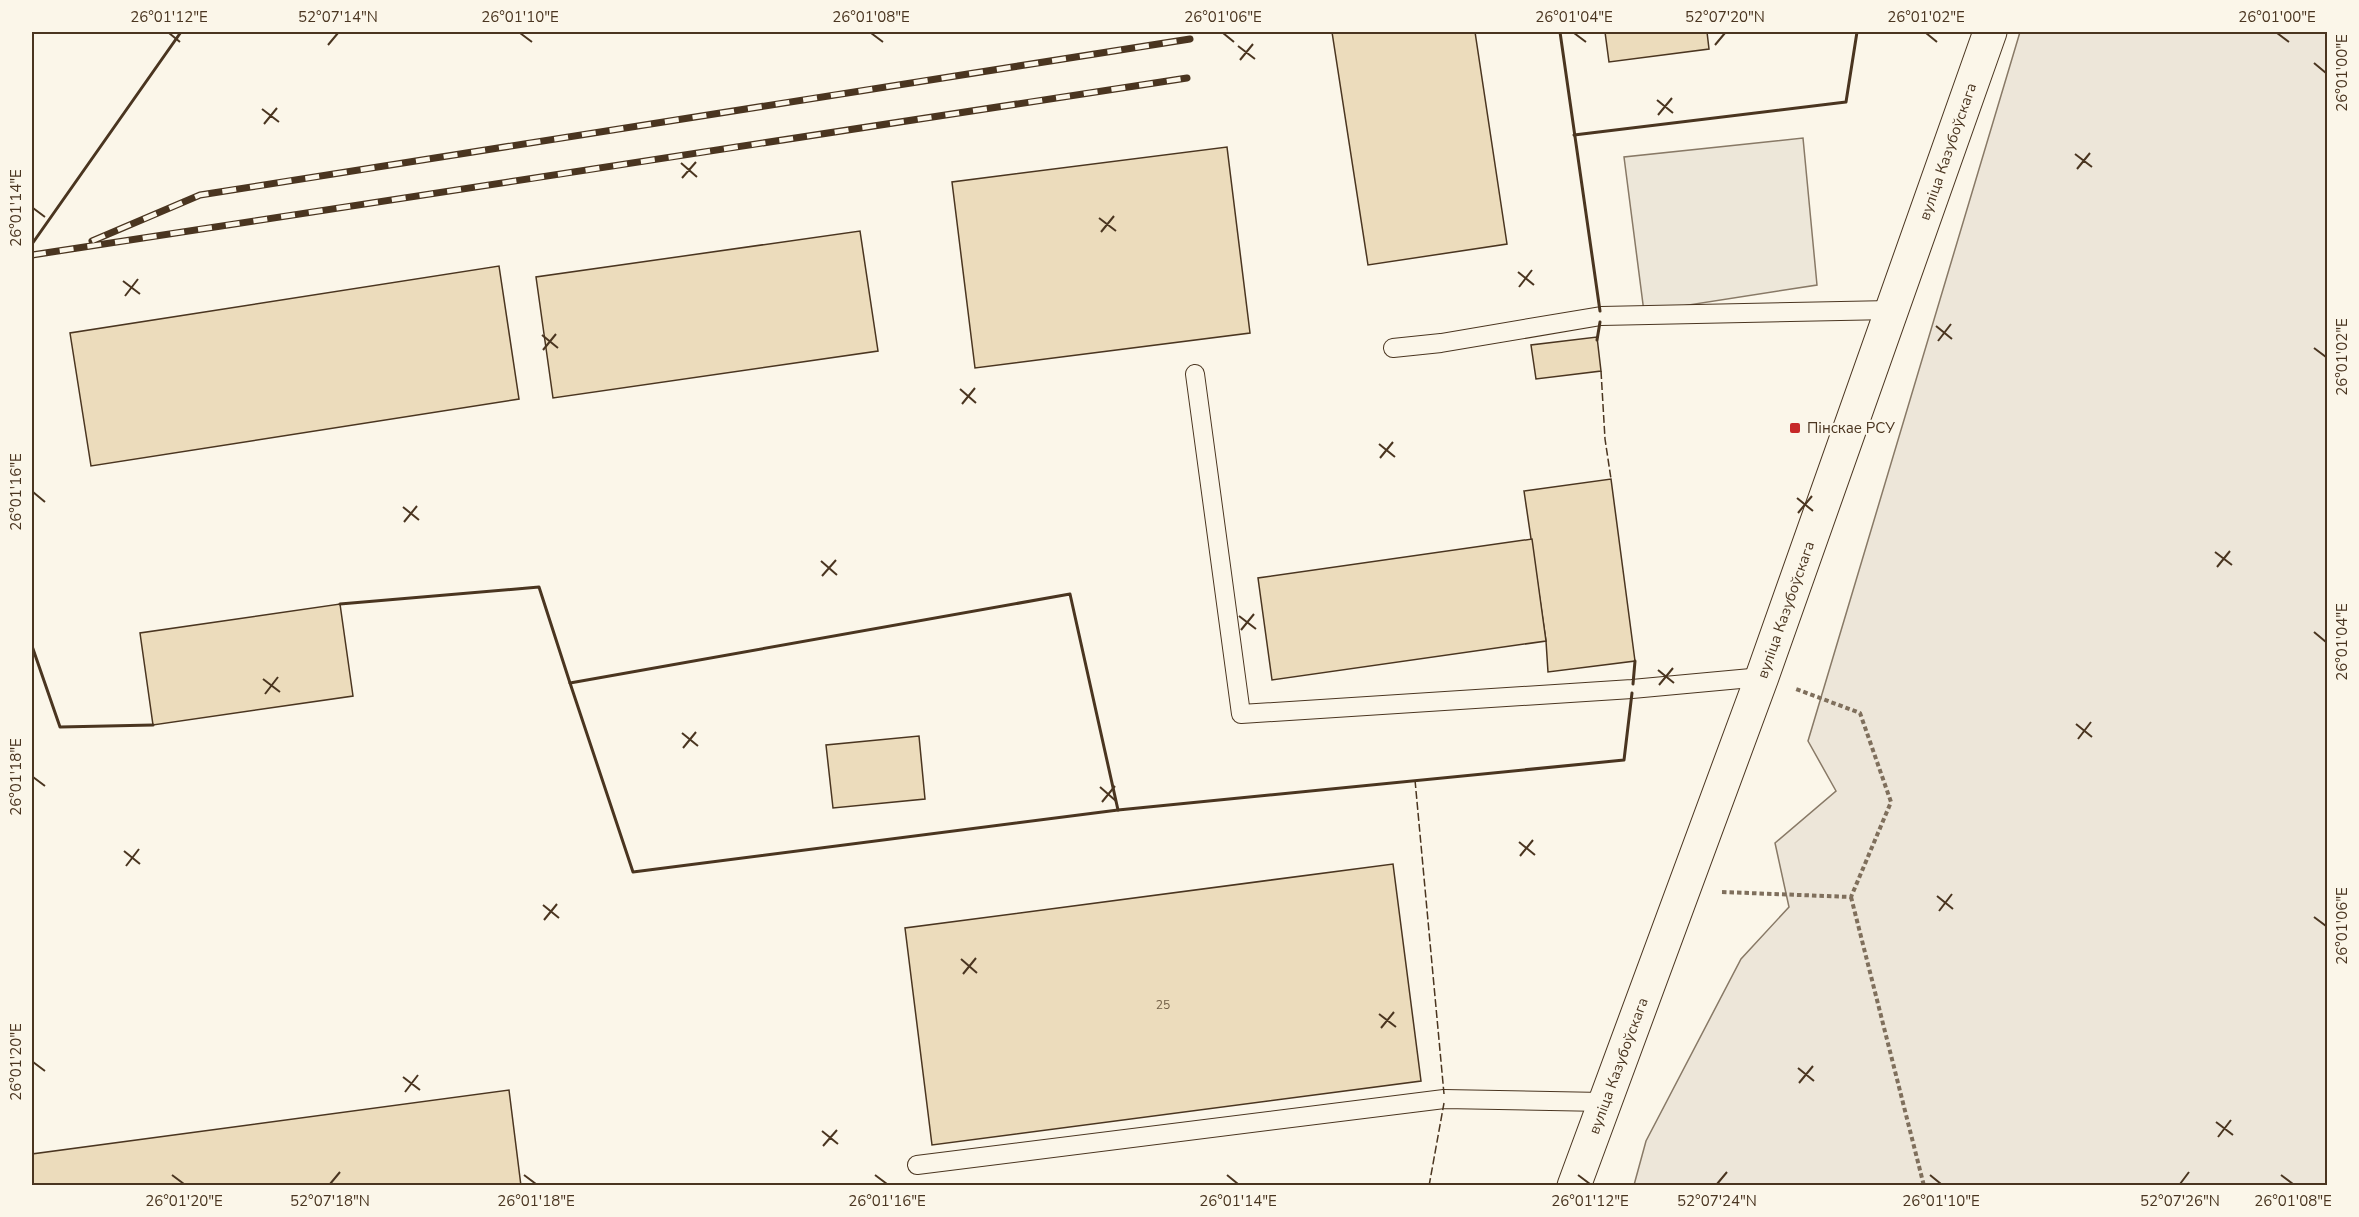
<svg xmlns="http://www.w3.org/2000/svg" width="2359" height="1217" viewBox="0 0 2359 1217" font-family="'Nunito Sans',sans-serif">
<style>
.green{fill:#ede6d9;stroke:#887966;stroke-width:1.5}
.parking{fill:#ede7d9;stroke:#887966;stroke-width:1.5}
.building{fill:#ecdcbc;stroke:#4a3520;stroke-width:1.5}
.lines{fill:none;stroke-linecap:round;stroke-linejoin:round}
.service-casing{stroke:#4a3520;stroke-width:20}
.tertiary-casing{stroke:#4a3520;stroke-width:35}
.path{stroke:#7f6f5c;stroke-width:4;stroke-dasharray:4.5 3;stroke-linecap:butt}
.service{stroke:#fbf6e9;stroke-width:18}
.tertiary{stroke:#fbf6e9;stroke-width:33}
.rail-casing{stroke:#4a3520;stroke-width:7}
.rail{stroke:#fbf6e9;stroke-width:4.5;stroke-dasharray:14;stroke-linecap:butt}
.fence{stroke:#4a3520;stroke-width:1.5;stroke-dasharray:8 3;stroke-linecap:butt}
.wall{stroke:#4a3520;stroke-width:3}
.ticks{fill:none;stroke:#4a3520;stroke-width:2}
.poi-dot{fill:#c62828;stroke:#fbf6e9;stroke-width:2}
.labels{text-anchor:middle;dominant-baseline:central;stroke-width:4.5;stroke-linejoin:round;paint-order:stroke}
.number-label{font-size:12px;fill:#725f47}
.street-label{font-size:15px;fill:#4a3520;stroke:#fbf6e9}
.poi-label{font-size:15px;fill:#4a3520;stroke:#fbf6e9;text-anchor:start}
.neatline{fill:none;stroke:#4a3520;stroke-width:2}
.ticks-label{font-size:15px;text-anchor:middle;fill:#4a3520}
</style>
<rect width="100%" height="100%" fill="#fbf6e9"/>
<polygon class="green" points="2020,32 2327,32 2327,1185 1634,1185 1646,1141 1741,959 1789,907 1775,843 1836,791 1808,741"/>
<polygon class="parking" points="1803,138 1817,285 1644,312 1624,157"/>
<g class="building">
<polygon points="1332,32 1475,32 1507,244 1368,265"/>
<polygon points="1605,32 1707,32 1709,49 1609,62"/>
<polygon points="1227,147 1250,333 975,368 952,182"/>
<polygon points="860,231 878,351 553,398 536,277"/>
<polygon points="499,266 519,399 91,466 70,333"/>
<polygon points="1597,337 1601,371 1536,379 1531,345"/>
<polygon points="1611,479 1635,661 1548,672 1546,641 1524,491"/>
<polygon points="1532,539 1546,641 1272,680 1258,578"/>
<polygon points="340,604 353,696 153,725 140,633"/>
<polygon points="919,736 925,799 833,808 826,745"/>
<polygon points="1393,864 1421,1081 932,1145 905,928"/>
<polygon points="509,1090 521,1186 32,1186 32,1154"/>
</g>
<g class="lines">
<defs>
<g id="service">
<polyline points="1393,348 1441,343 1601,316 1891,310"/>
<polyline points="1195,374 1241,714 1632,689 1762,677"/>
<polyline points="917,1165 1444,1099 1603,1102"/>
</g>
<g id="tertiary">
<path id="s1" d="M1574,1186L1762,677L1990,32"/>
</g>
</defs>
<use href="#service" class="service-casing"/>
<use href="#tertiary" class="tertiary-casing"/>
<g class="path">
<polyline points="1722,892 1851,897 1891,802 1860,713 1796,689"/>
<polyline points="1851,897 1924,1186"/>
</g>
<use href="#service" class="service"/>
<use href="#tertiary" class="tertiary"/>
<defs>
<g id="rail">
<polyline points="92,241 200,195 1190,39"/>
<polyline points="32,255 1187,78"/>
</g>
</defs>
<use href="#rail" class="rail-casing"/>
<use href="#rail" class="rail"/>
<g class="fence">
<polyline points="1601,371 1605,439 1611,479"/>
<polyline points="1415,780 1444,1094"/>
<polyline points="1429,1186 1444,1103"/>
</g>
<g class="wall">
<polyline points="1560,32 1600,311"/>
<polyline points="1574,135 1846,102 1857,32"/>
<polyline points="32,244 181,32"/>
<polyline points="1597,340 1600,322"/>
<polyline points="340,604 539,587 570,683 1070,594 1118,810 1624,760 1632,693"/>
<polyline points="32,646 60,727 153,725"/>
<polyline points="570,683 633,872 1118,810"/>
<polyline points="1633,684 1635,661"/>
</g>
</g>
<path class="ticks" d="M169,33L180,42M520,33L532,42M871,33L883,42M1223,33L1234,42M1574,33L1586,42M1926,33L1937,42M2277,33L2289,42M328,45L338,33M1715,45L1725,33M1238,46L1255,59M1240,60L1253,44M2314,63L2326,73M1657,100L1673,113M262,109L279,122M1658,115L1672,98M264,124L277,108M2075,154L2092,167M681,163L697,177M2077,169L2090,153M682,178L696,162M33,208L45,217M1099,218L1116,231M1101,232L1114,216M1518,272L1534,285M123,281L140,294M1519,287L1532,270M125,296L138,279M1936,326L1952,339M542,335L558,348M1938,341L1951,324M2314,348L2326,357M543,350L556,334M960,389L976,403M962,404L975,388M1379,444L1395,457M1380,458L1393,442M33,492L45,502M1797,498L1813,511M403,507L419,520M1798,513L1812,496M404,522L417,506M2215,552L2232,565M821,561L837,575M2217,567L2230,551M822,576L836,560M1239,616L1256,629M1241,630L1254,614M2314,632L2326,642M1658,670L1674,683M263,679L280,692M1659,685L1673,668M265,694L278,677M2076,724L2092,737M682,733L698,746M2078,739L2091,722M683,748L696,732M33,777L45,786M1100,787L1116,801M1102,802L1115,786M1519,842L1535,855M124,851L140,864M1520,856L1533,840M126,866L139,849M1937,896L1953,909M543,905L559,918M1939,911L1952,894M2314,917L2326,926M544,920L557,904M961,959L977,973M963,974L976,958M1379,1014L1396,1027M1381,1028L1394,1012M33,1062L45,1071M1798,1068L1814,1081M403,1077L420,1090M1799,1083L1813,1066M405,1092L418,1075M2216,1122L2233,1135M822,1131L838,1144M2218,1137L2231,1120M823,1146L837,1130M172,1175L184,1184M524,1175L536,1184M875,1175L887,1184M1227,1175L1238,1184M1578,1175L1590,1184M1930,1175L1941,1184M2281,1175L2293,1184M330,1184L340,1172M1717,1184L1727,1172M2180,1184L2189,1172"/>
<rect class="poi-dot" x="1789" y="422" width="12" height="12" rx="3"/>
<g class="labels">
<g class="number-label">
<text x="1163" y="1005">25</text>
</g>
<g class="street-label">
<text stroke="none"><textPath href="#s1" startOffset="1100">вуліца Казубоўскага</textPath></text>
<text stroke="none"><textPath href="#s1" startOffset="614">вуліца Казубоўскага</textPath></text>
<text stroke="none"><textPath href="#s1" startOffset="128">вуліца Казубоўскага</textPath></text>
</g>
<g class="poi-label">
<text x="1807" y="428">Пінскае РСУ</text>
</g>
</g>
<rect width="2359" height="1217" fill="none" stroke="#fbf6e9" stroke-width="66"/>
<rect x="33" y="33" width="2293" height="1151" class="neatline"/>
<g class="ticks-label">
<text x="169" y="22">26°01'12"E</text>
<text x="338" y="22">52°07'14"N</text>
<text x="520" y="22">26°01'10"E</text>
<text x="871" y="22">26°01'08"E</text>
<text x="1223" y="22">26°01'06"E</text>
<text x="1574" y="22">26°01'04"E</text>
<text x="1725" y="22">52°07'20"N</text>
<text x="1926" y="22">26°01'02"E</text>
<text x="2277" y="22">26°01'00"E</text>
<text transform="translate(2342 73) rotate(-90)" y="5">26°01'00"E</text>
<text transform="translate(16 208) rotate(-90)" y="5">26°01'14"E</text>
<text transform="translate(2342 357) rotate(-90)" y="5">26°01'02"E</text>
<text transform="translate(16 492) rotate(-90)" y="5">26°01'16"E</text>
<text transform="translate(2342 642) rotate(-90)" y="5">26°01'04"E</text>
<text transform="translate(16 777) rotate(-90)" y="5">26°01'18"E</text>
<text transform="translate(2342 926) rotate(-90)" y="5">26°01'06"E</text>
<text transform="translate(16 1062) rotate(-90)" y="5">26°01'20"E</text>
<text x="184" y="1206">26°01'20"E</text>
<text x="330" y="1206">52°07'18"N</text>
<text x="536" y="1206">26°01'18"E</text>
<text x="887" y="1206">26°01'16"E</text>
<text x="1238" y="1206">26°01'14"E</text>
<text x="1590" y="1206">26°01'12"E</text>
<text x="1717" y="1206">52°07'24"N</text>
<text x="1941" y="1206">26°01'10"E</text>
<text x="2180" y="1206">52°07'26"N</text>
<text x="2293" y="1206">26°01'08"E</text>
</g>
</svg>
